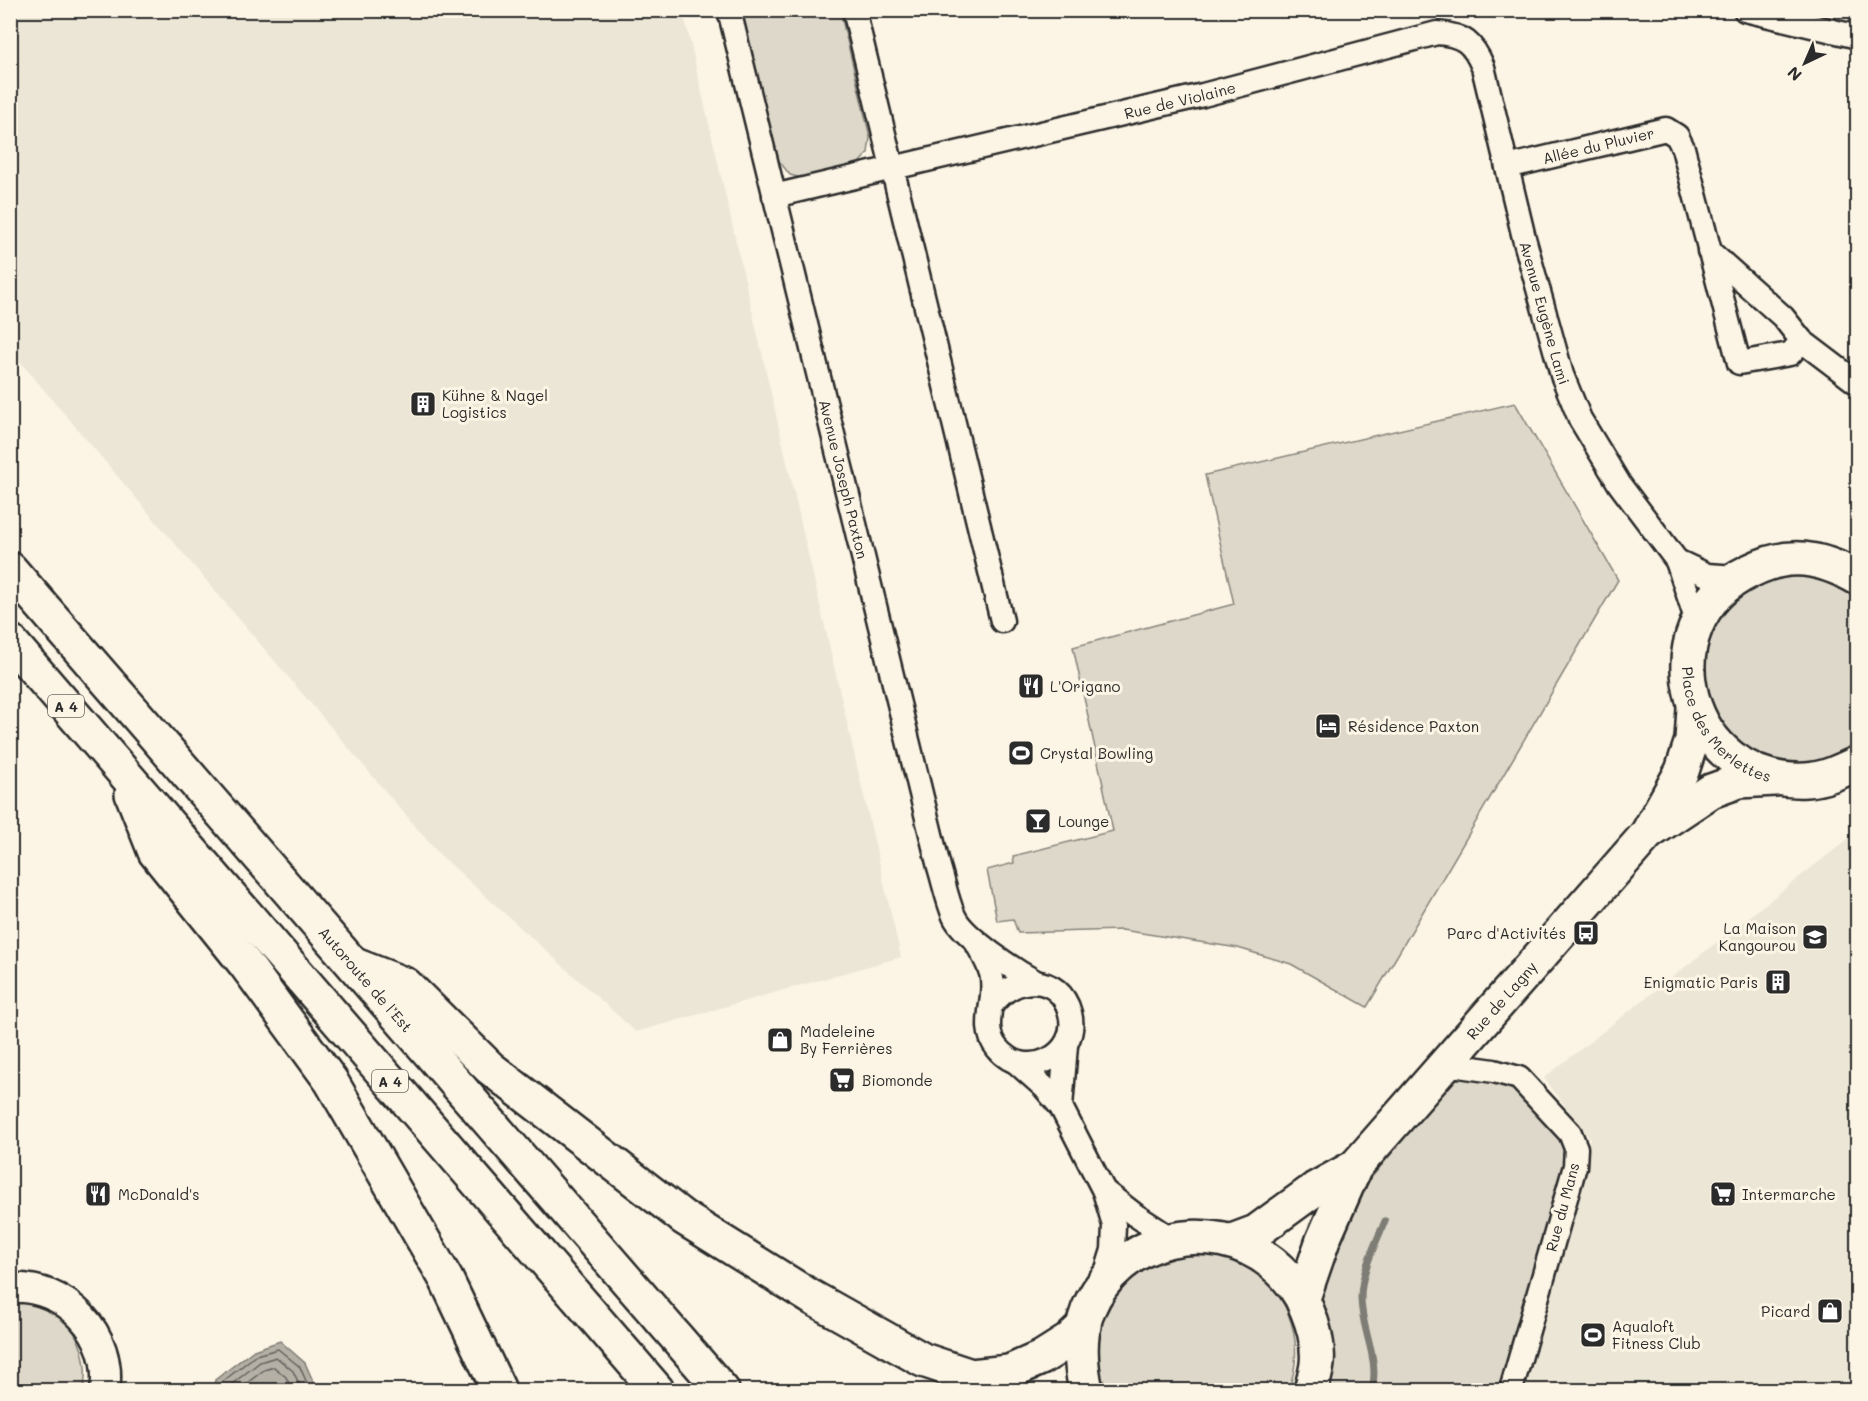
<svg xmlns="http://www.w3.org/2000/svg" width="1868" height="1401" viewBox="0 0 1868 1401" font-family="Mali,sans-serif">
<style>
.built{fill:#ece6d7}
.green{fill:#ded8ca;stroke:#84827a;stroke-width:1.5}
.water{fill:#b4b0a5;stroke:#7d7b74;stroke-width:1.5}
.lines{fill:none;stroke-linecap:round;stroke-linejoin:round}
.shore{stroke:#62605c;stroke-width:1.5}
.stream{stroke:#7d7b74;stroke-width:7}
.minor-casing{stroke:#2b2b2b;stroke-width:27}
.tertiary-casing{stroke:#2b2b2b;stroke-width:33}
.secondary-casing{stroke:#2b2b2b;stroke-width:38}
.motorway-casing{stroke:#2b2b2b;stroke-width:38}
.minor{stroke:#fcf5e5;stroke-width:22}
.tertiary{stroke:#fcf5e5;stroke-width:28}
.secondary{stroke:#fcf5e5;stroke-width:33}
.motorway{stroke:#fcf5e5;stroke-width:33}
.labels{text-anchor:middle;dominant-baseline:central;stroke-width:6;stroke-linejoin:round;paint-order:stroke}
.shield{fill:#fcf5e5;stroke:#6a6863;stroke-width:1.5}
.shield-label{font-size:14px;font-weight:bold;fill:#2b2b2b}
.street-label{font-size:15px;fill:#2b2b2b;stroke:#fcf5e5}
.poi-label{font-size:15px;fill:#2b2b2b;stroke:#fcf5e5;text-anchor:start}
</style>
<rect width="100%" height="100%" fill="#fcf5e5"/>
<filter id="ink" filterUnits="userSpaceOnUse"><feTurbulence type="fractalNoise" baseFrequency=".0167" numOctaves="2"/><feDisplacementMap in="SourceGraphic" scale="12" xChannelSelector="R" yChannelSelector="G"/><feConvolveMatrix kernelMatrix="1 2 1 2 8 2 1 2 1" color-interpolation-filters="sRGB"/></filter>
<g filter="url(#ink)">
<g class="built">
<polygon points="10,11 683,11 901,957 636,1032 438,853 11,351"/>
<polygon points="1857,832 1857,1390 1519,1390 1590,1139 1544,1078"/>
</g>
<g class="green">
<polygon points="741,11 840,11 870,137 868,153 859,163 802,178 790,175 779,161"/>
<polygon points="1515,403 1618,580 1367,1007 1291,964 1238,948 1122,930 1018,933 1013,919 997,921 987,870 1014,863 1013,856 1113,831 1073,647 1234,604 1205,475"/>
<path d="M1791,573C1816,576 1838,580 1857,598V742L1853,746L1827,760L1797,765L1764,760L1735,744L1701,689L1710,624L1730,598L1759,580Z"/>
<polygon points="1466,1078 1500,1082 1519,1088 1570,1147 1505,1390 1324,1390 1324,1316 1321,1283 1344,1223 1371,1178 1453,1080"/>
<path d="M1188,1253C1204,1253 1218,1254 1234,1260C1285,1278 1309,1341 1288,1390H1105C1089,1346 1101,1293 1144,1268C1158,1260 1172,1256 1188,1253Z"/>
<path d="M10,1298C20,1300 29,1300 38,1303C73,1313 92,1357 83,1390H11Z"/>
</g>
<polygon class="water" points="280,1341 305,1363 317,1390 213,1390 215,1380 254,1350"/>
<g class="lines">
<g class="shore">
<polyline points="219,1390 221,1383 256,1355 278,1349 300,1367 310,1390"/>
<polyline points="227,1390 228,1387 260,1362 276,1357 293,1371 302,1390"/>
<polyline points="238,1390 264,1370 274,1367 286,1377 292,1390"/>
</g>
<path class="stream" d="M1372,1390C1380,1358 1361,1330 1361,1298C1361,1272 1375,1245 1385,1221"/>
<defs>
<g id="minor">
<path id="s1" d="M729,10L939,867C944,883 947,900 954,916C963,937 1016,971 1036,982"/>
<polyline points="854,10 1002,621"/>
<polyline points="1745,10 1858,37"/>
<path id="s2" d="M1507,167L1666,129L1677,136L1683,148L1739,363L1790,354L1802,341"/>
<path id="s3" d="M774,196L1203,95L1437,33C1464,35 1473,43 1483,67L1524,238L1562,375L1580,419L1620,485L1677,561L1697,622"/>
<polyline points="1709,251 1783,317 1802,341 1856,382"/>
<polyline points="1677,561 1707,575 1737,577"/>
<path d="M977,944C982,953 988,963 991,973C998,999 979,1026 997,1048C1025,1083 1081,1056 1070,1013C1059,973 1014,974 992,1005"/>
<polyline points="1017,1063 1044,1087 1061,1107 1104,1191 1114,1225 1113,1250 1104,1279"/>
<polyline points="1445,1064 1494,1071 1519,1078 1570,1133 1576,1148 1575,1166 1511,1390"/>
<polyline points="1061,1107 1066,1045"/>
<polyline points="1104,1191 1135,1215 1172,1239"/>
</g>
<path id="tertiary" d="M10,1288C66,1284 114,1335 105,1390"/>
<g id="secondary">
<path id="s4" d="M1858,578C1820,557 1789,551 1750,571C1641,623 1686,786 1806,780C1825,779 1841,771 1858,763"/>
<polyline points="1651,831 1711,791 1739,781 1775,779"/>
<polyline points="1232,1241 1256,1232 1315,1189 1355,1167"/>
<path id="s5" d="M1303,1298L1323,1240L1355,1167L1647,834L1682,771L1692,740L1694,708"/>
<path d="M1086,1390C1080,1363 1078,1336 1088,1310C1119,1236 1211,1215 1272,1263C1288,1276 1300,1291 1307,1310C1314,1327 1319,1345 1317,1364C1316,1373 1313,1382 1311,1390"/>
</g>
<g id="motorway">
<path id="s6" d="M10,569L722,1390"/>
<polyline points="10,641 657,1390"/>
<polyline points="132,794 155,852 246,965 331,1081 446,1279 499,1390"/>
<polyline points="357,966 406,985 490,1068 684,1218 811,1297 923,1360 971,1376 1009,1372 1041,1358 1068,1341 1084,1326"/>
</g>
</defs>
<use href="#minor" class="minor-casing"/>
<use href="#tertiary" class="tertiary-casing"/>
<use href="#secondary" class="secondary-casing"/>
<use href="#motorway" class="motorway-casing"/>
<use href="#minor" class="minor"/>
<use href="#tertiary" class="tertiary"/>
<use href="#secondary" class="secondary"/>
<use href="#motorway" class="motorway"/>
</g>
</g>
<defs>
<symbol id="building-square" viewBox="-11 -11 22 22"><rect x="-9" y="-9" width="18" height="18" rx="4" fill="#2b2b2b" stroke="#fcf5e5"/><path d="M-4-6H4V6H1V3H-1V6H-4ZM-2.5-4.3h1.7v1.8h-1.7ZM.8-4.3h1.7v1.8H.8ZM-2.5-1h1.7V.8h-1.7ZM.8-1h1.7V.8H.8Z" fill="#fff"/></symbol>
<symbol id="restaurant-square" viewBox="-11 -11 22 22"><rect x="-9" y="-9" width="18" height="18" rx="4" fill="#2b2b2b" stroke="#fcf5e5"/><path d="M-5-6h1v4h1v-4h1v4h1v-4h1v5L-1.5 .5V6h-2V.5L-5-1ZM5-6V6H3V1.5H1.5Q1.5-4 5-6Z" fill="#fff"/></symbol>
<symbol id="hotel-square" viewBox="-11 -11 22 22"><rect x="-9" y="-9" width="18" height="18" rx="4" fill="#2b2b2b" stroke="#fcf5e5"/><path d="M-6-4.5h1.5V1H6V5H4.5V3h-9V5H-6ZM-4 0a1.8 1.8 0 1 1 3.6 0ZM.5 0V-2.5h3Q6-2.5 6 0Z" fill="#fff"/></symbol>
<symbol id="stadium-square" viewBox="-11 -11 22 22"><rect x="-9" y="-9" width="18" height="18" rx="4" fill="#2b2b2b" stroke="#fcf5e5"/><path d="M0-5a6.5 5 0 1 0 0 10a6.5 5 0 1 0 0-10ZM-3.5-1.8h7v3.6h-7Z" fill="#fff"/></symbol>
<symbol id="bar-square" viewBox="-11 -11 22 22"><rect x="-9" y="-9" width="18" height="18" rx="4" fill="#2b2b2b" stroke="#fcf5e5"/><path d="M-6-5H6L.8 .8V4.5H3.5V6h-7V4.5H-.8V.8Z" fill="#fff"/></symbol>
<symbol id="bus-square" viewBox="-11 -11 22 22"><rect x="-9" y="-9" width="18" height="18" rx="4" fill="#2b2b2b" stroke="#fcf5e5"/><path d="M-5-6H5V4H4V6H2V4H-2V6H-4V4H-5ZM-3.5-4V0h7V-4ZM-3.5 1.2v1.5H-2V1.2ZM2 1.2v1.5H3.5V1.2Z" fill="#fff"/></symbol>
<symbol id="school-square" viewBox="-11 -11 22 22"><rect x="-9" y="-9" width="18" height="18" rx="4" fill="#2b2b2b" stroke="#fcf5e5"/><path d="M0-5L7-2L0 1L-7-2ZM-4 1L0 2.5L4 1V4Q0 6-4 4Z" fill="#fff"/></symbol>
<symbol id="shop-square" viewBox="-11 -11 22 22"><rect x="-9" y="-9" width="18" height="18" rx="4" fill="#2b2b2b" stroke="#fcf5e5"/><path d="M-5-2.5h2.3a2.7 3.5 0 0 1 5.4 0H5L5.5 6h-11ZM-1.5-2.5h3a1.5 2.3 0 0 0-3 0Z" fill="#fff"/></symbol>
<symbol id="supermarket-square" viewBox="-11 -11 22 22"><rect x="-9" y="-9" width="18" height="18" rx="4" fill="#2b2b2b" stroke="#fcf5e5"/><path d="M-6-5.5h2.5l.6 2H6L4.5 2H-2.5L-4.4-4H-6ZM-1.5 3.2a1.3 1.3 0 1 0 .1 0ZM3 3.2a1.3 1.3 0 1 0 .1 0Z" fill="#fff"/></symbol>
</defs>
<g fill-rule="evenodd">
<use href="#building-square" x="408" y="389" width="30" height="30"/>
<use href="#restaurant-square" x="1016" y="671" width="30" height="30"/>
<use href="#hotel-square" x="1313" y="711" width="30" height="30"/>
<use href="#stadium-square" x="1006" y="738" width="30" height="30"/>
<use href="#bar-square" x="1023" y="806" width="30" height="30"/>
<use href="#bus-square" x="1571" y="918" width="30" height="30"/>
<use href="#school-square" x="1800" y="922" width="30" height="30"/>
<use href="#building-square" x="1763" y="967" width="30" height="30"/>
<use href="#shop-square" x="765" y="1025" width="30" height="30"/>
<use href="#supermarket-square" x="827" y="1065" width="30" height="30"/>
<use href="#restaurant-square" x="83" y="1179" width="30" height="30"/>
<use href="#supermarket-square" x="1708" y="1179" width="30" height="30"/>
<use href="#shop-square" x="1815" y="1296" width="30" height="30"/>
<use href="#stadium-square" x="1578" y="1320" width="30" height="30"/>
</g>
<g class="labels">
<g class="shield">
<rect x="48" y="695" width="36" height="22" rx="4.5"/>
<rect x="372" y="1070" width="36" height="22" rx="4.5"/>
</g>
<g class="shield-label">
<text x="66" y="706">A 4</text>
<text x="390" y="1081">A 4</text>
</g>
<g class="street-label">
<text stroke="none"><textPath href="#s3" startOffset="417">Rue de Violaine</textPath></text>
<text stroke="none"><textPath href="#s2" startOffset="94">Allée du Pluvier</textPath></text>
<text stroke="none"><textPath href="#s3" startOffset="998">Avenue Eugène Lami</textPath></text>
<text stroke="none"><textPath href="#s1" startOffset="483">Avenue Joseph Paxton</textPath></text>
<text stroke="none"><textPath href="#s4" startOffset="308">Place des Merlettes</textPath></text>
<text stroke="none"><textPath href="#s6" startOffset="543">Autoroute de l’Est</textPath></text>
<text stroke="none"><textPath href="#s5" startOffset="363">Rue de Lagny</textPath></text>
<text transform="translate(1562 1207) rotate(-75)">Rue du Mans</text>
</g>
<g class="poi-label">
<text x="442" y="395">Kühne &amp; Nagel<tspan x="442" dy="17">Logistics</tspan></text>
<text x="1050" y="686">L'Origano</text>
<text x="1348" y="726">Résidence Paxton</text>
<text x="1040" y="753">Crystal Bowling</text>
<text x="1058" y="821">Lounge</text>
<text x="1796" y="928" text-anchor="end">La Maison<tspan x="1796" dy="17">Kangourou</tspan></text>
<text x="1566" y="933" text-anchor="end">Parc d'Activités</text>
<text x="1758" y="982" text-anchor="end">Enigmatic Paris</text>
<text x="800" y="1031">Madeleine<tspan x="800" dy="17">By Ferrières</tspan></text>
<text x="862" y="1080">Biomonde</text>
<text x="118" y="1194">McDonald's</text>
<text x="1742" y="1194">Intermarche</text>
<text x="1810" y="1311" text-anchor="end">Picard</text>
<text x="1612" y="1326">Aqualoft<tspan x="1612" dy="17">Fitness Club</tspan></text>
</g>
</g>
<rect width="1868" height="1401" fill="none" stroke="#fcf5e5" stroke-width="36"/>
<rect x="18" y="18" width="1832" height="1365" fill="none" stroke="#2b2b2b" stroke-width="2" filter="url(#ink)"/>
<g transform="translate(1805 63) rotate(224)" stroke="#fcf5e5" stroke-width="4.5" paint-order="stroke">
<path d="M0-4.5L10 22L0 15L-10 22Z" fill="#2b2b2b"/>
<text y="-9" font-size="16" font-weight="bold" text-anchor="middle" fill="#2b2b2b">N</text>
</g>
</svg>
